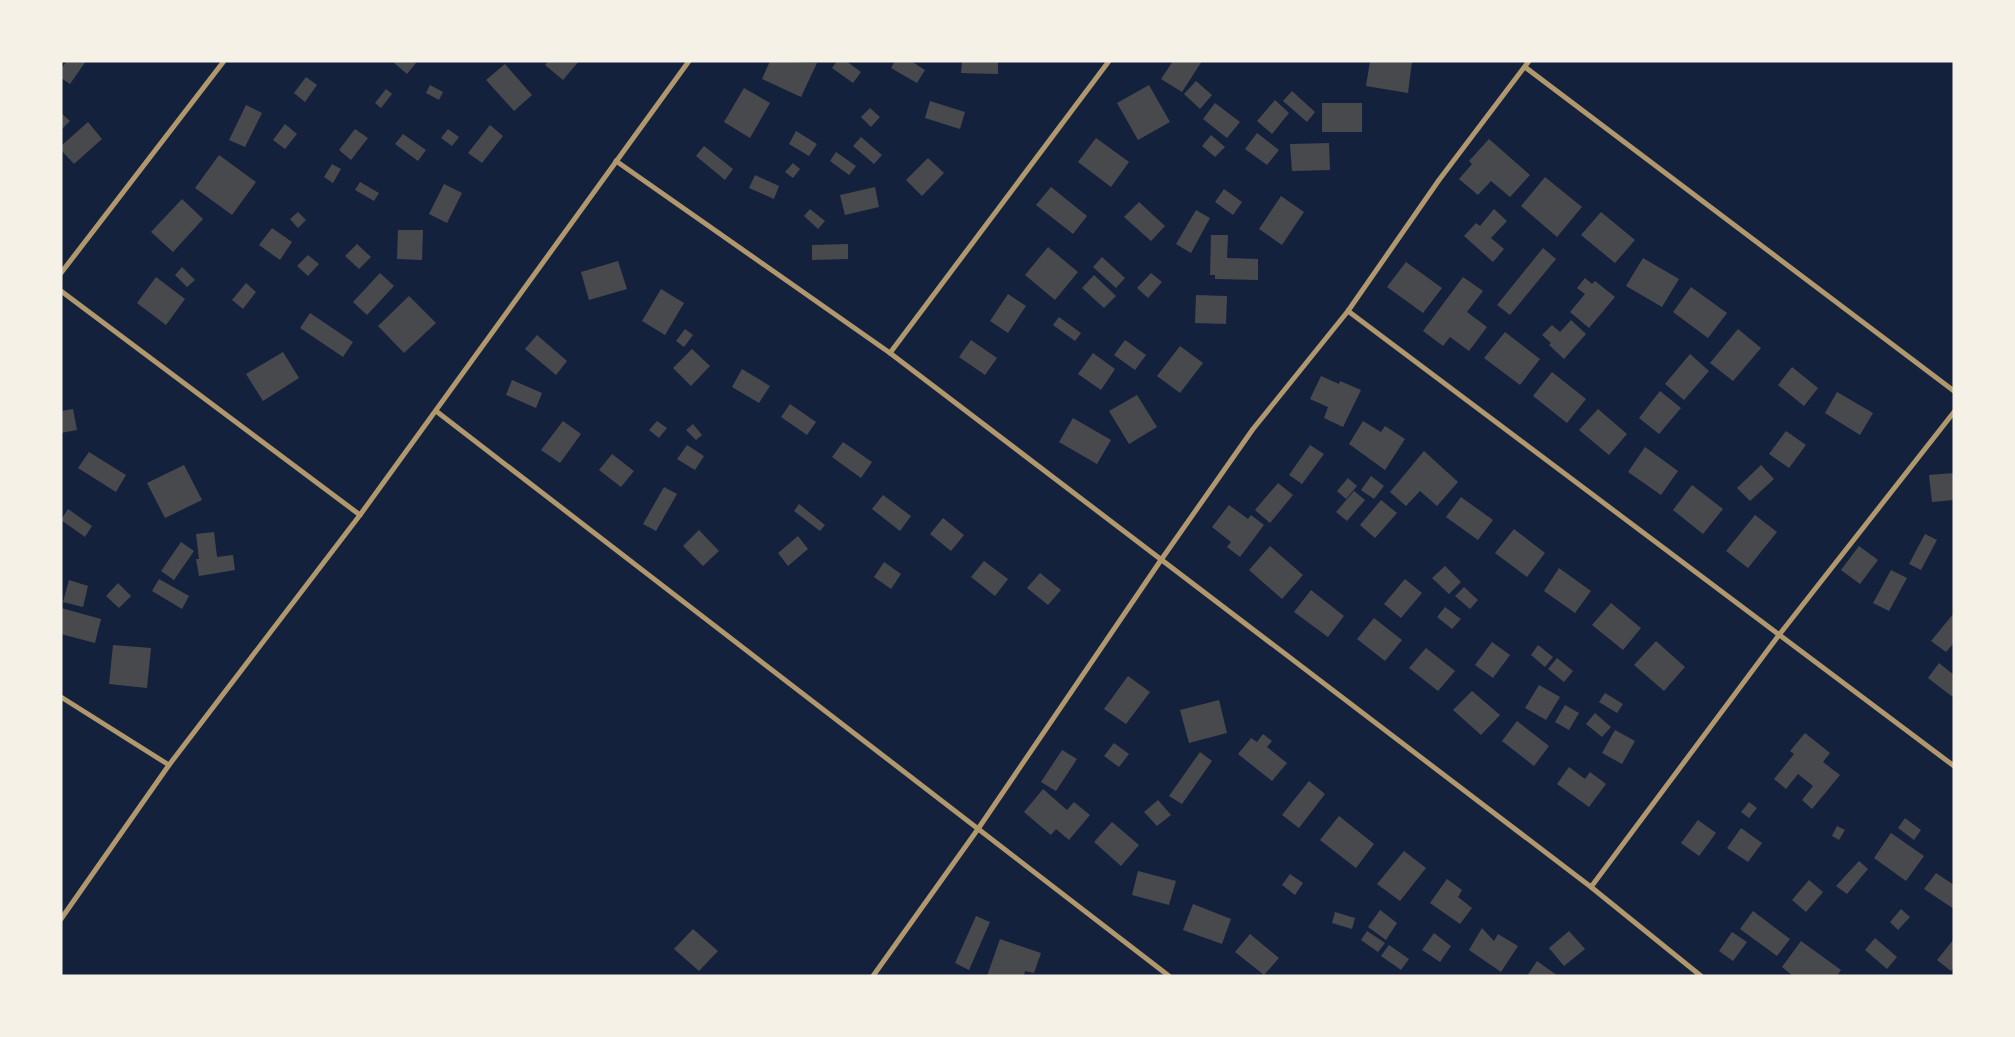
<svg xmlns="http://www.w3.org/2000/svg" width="2015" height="1037" viewBox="0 0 2015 1037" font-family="Commissioner,sans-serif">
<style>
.building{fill:#48494c}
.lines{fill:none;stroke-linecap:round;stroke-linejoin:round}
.minor{stroke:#b1986c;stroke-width:5}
</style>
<rect width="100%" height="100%" fill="#14213d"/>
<g class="building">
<polygon points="67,61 86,61 70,84 61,78 61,69"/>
<polygon points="392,61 413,61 416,63 407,74"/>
<polygon points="548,61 579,61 563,80 545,65"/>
<polygon points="770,61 817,63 801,97 762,79"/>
<polygon points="837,61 846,61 861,72 853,83 832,68"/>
<polygon points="895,61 911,61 925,70 917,83 891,68"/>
<polygon points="962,61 998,61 998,74 961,73"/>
<polygon points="1173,61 1202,61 1182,92 1161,79"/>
<polygon points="1370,61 1412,61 1408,93 1366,86"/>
<polygon points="505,64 532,95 514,111 486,80"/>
<polygon points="306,77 317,85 305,102 294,93"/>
<polygon points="1196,81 1212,95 1200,109 1184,94"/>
<polygon points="430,85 443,92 439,100 426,93"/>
<polygon points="1149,85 1170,122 1138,140 1117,103"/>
<polygon points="744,88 770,103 750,138 724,122"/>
<polygon points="386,89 392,94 381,108 375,103"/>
<polygon points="1292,91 1315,112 1307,122 1283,101"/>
<polygon points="1275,100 1289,113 1272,134 1257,121"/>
<polygon points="930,101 965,112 960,129 925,118"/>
<polygon points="1215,103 1240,122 1227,138 1203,119"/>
<rect x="1322" y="103" width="40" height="29"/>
<polygon points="246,105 262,113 245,147 229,140"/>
<polygon points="870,108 880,117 871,127 861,117"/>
<polygon points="61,113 70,121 61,130"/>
<polygon points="88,122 102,139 74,164 61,150 61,146"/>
<polygon points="285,124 297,134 285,149 273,140"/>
<polygon points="490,125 503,136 482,163 468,153"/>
<polygon points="355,129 368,138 351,160 339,150"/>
<polygon points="448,129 459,137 452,146 441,138"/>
<polygon points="796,131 817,144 809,156 789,144"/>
<polygon points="1257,133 1279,150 1267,165 1245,149"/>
<polygon points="403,134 426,150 418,161 395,144"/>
<polygon points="1211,135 1225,147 1215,157 1202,146"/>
<polygon points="861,137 882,155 874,164 853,146"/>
<polygon points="1096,138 1129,162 1111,187 1078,162"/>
<polygon points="1489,139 1530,175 1510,197 1491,181 1478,195 1459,179 1472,164 1469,161"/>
<polygon points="1329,143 1330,170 1292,171 1290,144"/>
<polygon points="704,146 733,169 725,180 696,156"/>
<polygon points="836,152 856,166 849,175 830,161"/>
<polygon points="219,155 256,182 232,215 195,188"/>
<polygon points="928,158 944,173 922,196 906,180"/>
<polygon points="793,163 800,169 793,178 785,172"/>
<polygon points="332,164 341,169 333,183 324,177"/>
<polygon points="755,175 779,186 774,199 749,188"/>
<polygon points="1545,177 1582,207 1557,237 1521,206"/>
<polygon points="360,182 379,193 374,201 355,190"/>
<polygon points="444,184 462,193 447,223 429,214"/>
<polygon points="875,187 879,207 845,215 840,195"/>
<polygon points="1051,187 1087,216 1073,234 1036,205"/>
<polygon points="1224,189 1242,202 1233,215 1215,202"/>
<polygon points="1281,196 1304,212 1282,245 1259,229"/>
<polygon points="182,199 203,219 173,252 151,232"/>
<polygon points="1139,202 1165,226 1151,241 1124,217"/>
<polygon points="810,209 825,221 818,229 804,216"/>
<polygon points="1494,209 1507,221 1491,238 1504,249 1493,262 1464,236 1476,223 1480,226"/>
<polygon points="1196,210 1210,218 1191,253 1176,244"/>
<polygon points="298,212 306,220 298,228 290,219"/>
<polygon points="1601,212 1635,240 1615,263 1581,235"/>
<polygon points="272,228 292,242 280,260 259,245"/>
<polygon points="398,230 423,230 422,260 397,259"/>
<polygon points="1211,235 1228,235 1227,258 1258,259 1258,280 1215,279 1215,275 1210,275"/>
<polygon points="357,244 371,257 359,269 345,256"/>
<polygon points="848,244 848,259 812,260 812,245"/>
<polygon points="1048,247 1078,272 1055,300 1025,275"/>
<polygon points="1543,248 1556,259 1510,315 1497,305"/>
<polygon points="308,255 319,264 308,276 297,266"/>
<polygon points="1102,257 1125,278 1116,288 1093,267"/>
<polygon points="1643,258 1679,279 1662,307 1626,286"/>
<polygon points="618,261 627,289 589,300 581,272"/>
<polygon points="1406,262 1442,288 1423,313 1387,287"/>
<polygon points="182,267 195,280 187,287 175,275"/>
<polygon points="380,273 394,286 367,315 353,302"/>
<polygon points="1151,273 1162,282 1148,298 1137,288"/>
<polygon points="1094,275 1116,296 1104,308 1082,288"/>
<polygon points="156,277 185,299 166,325 137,303"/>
<polygon points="1463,277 1483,291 1467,312 1487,327 1469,351 1450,337 1443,346 1423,331"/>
<polygon points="1585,278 1592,284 1595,281 1615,297 1589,328 1570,312 1585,294 1577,288"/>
<polygon points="246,283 256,292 243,309 232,300"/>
<polygon points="1691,287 1727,313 1708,338 1673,312"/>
<polygon points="661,289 684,303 665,335 642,321"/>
<polygon points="1008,294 1026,306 1008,333 990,321"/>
<polygon points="1196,295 1227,296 1226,324 1195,323"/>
<polygon points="409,296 436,323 404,353 378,326"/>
<polygon points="310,313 353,342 343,357 300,328"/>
<polygon points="1059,317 1081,333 1075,341 1053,325"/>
<polygon points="1571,320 1586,334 1564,359 1549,345 1551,343 1542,335 1552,325 1560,332"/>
<polygon points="685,329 693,335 684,347 676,341"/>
<polygon points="1738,329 1761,348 1733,381 1710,363"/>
<polygon points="1505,332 1540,359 1520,385 1484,358"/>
<polygon points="537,335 567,361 556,375 525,349"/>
<polygon points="971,340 997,358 985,375 959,357"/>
<polygon points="1125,340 1146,355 1135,370 1114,355"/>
<polygon points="1180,346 1203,363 1180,393 1157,376"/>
<polygon points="692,349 710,366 691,386 673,368"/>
<polygon points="283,352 299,378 263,401 246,374"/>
<polygon points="1093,353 1115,369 1101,390 1078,374"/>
<polygon points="1690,354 1709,371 1684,400 1665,384"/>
<polygon points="1792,367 1818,388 1804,406 1778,385"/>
<polygon points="742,369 770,386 759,403 732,387"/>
<polygon points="1552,372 1586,399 1567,423 1533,396"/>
<polygon points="1321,376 1339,384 1340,381 1361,390 1343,427 1324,418 1328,407 1310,399"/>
<polygon points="512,380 542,393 536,408 506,395"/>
<polygon points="1660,391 1681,408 1659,434 1639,418"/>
<polygon points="1837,392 1873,413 1860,435 1825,413"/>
<polygon points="1137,395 1157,427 1129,444 1109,411"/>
<polygon points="790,404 816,422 807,435 781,417"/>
<polygon points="73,409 77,430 61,433 61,411"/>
<polygon points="1598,409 1627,434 1609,455 1579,430"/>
<polygon points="1073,418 1111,440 1097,464 1059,442"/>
<polygon points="563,421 581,434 560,463 541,450"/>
<polygon points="657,421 667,428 659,438 649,430"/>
<polygon points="1363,421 1381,432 1385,426 1405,439 1385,470 1349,444"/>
<polygon points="693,424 702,435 696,440 686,430"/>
<polygon points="1786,431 1806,445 1789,468 1769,454"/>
<polygon points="843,442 872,462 861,478 832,457"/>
<polygon points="687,445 704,456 695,470 677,459"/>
<polygon points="1310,445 1324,454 1302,484 1289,475"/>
<polygon points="1645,447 1678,471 1661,495 1628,472"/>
<polygon points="1424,451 1458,482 1437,506 1420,491 1406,506 1390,492"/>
<polygon points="89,452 126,475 116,492 78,468"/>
<polygon points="612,454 634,471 621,487 599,470"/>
<polygon points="184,465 202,500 165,518 147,483"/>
<polygon points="1761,465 1774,479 1750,501 1737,488"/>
<polygon points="1954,473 1954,500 1932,502 1929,475"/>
<polygon points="1371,476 1384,486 1374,499 1361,490"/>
<polygon points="1348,478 1357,486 1346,499 1337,491"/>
<polygon points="1278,483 1293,495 1270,523 1255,510"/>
<polygon points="1692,485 1723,509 1703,534 1673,510"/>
<polygon points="664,487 677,494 656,531 643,524"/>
<polygon points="1354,491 1365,500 1347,521 1336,512"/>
<polygon points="883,495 911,516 900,531 872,509"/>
<polygon points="1461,497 1493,520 1478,540 1446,517"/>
<polygon points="1381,500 1397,513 1375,538 1360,525"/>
<polygon points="799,504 825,525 820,531 794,511"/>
<polygon points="1229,505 1248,519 1251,515 1264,525 1240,557 1227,547 1231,542 1212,527"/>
<polygon points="68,509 92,526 85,537 61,520"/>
<polygon points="1755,515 1777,532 1748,568 1726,551"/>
<polygon points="943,518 964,535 951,551 930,534"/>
<polygon points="1514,529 1545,553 1527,577 1495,553"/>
<polygon points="699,530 719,551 703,566 683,546"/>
<polygon points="214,532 217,557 233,555 235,570 199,576 196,559 199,559 196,534"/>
<polygon points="1925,534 1937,540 1921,570 1909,564"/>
<polygon points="798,536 808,549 788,566 778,553"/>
<polygon points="181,542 194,551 174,580 161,571"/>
<polygon points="1270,546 1303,575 1282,599 1249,570"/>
<polygon points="1859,546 1878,560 1860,584 1841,570"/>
<polygon points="984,561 1008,579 995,596 971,577"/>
<polygon points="884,562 901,574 891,589 874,577"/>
<polygon points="1445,566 1461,582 1449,594 1432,578"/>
<polygon points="1559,568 1591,591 1575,613 1544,591"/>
<polygon points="1891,570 1907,578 1889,611 1873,603"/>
<polygon points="1040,573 1061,590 1048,605 1027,588"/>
<polygon points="159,579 189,596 182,609 152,591"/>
<polygon points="1405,579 1422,593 1401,618 1384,604"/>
<polygon points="69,580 88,586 83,607 63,602"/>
<polygon points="118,583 131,596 119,608 106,596"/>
<polygon points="1464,587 1478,600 1470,609 1455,596"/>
<polygon points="1311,590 1344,616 1328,637 1294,612"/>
<polygon points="1611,603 1641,628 1623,650 1592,625"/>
<polygon points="1445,607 1461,619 1452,629 1437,617"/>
<polygon points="61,608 101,619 95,643 61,634"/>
<polygon points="1954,613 1954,643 1946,652 1931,641"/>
<polygon points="1374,618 1402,640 1385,661 1357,639"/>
<polygon points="1656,641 1685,667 1664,691 1634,665"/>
<polygon points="1492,642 1510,655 1493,678 1475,665"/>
<polygon points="113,645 151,648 147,688 109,684"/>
<polygon points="1538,645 1553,657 1545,667 1531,655"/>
<polygon points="1426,648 1455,671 1438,691 1409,668"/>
<polygon points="1557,658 1573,671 1564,682 1548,669"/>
<polygon points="1939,663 1954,675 1954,698 1928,678"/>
<polygon points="1128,676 1150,692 1126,724 1104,709"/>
<polygon points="1539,685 1560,697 1546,720 1525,708"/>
<polygon points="1472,691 1500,715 1481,735 1453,710"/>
<polygon points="1605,693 1623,704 1617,713 1599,702"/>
<polygon points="1219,700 1227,733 1189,743 1180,710"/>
<polygon points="1565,705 1579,713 1569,730 1555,722"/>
<polygon points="1595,713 1611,727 1602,737 1586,724"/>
<polygon points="1517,721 1549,746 1534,766 1502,741"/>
<polygon points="1615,730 1635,741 1622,764 1602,753"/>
<polygon points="1805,733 1830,753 1823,762 1840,775 1812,809 1802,800 1813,786 1798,774 1786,789 1774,779 1794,754 1790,751"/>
<polygon points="1263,734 1272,741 1267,747 1287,763 1272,781 1238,754 1251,738 1257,742"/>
<polygon points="1114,743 1129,754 1119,767 1104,756"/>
<polygon points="1062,750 1077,759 1056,791 1041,782"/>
<polygon points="1200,752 1212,761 1182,804 1169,796"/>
<polygon points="1569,767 1585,779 1590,772 1606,784 1589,807 1557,784"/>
<polygon points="1309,781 1325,794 1299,828 1282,815"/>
<polygon points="1043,789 1067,810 1074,802 1090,815 1069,840 1056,829 1051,835 1024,812"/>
<polygon points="1158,800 1171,815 1157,826 1144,812"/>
<polygon points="1749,802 1757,808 1749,818 1741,812"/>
<polygon points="1339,816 1374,844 1356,868 1320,840"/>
<polygon points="1905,818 1921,830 1914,840 1898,828"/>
<polygon points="1698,820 1716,833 1699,856 1681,843"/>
<polygon points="1112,822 1139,845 1121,866 1094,842"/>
<polygon points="1837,826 1845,830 1839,840 1832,836"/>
<polygon points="1741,828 1762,843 1748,862 1727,848"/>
<polygon points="1891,833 1924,856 1906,881 1874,858"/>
<polygon points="1404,851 1426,868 1400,901 1377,884"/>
<polygon points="1859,861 1868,869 1847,894 1836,886"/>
<polygon points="1138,871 1176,881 1169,905 1132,895"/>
<polygon points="1936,873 1954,885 1954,909 1924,889"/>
<polygon points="1290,874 1303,883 1295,895 1282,885"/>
<polygon points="1447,879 1462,890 1458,897 1472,908 1460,924 1430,903"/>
<polygon points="1809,880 1823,892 1806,912 1792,900"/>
<polygon points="1193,904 1231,919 1222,944 1183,930"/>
<polygon points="1901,909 1910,917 1898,930 1890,922"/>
<polygon points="1380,910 1397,923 1386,940 1368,927"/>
<polygon points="1753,911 1790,939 1777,956 1740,929"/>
<polygon points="1335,912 1355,918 1352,929 1332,923"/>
<polygon points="976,916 990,922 969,970 955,963"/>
<polygon points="1482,928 1494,941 1498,934 1518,946 1501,972 1469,950"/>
<polygon points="693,929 718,951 699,971 674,949"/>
<polygon points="1367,931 1385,943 1378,952 1361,940"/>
<polygon points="1569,931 1585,949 1564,966 1549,948"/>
<polygon points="1732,932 1747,942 1733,961 1719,951"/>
<polygon points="1434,933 1451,946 1440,962 1422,950"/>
<polygon points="1250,934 1279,958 1264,975 1235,952"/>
<polygon points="1875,938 1897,957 1887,969 1865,950"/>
<polygon points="1000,939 1041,953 1034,973 1025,971 1024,976 987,976"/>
<polygon points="1954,939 1954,967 1951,971 1937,960"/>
<polygon points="1801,941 1841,970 1837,976 1793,976 1782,967"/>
<polygon points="1389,945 1409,959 1401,970 1381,956"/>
<polygon points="1537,961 1558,976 1527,976"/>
</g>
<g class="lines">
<g class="minor">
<polyline points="1525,67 1954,391"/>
<polyline points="616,161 890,353 1591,887 1701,976"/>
<polyline points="61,273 224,61"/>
<polyline points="61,291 360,515"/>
<polyline points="1348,311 1954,766"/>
<polyline points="890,353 1109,61"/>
<polyline points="436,411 1169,976"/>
<polyline points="61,697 169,765"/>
<polyline points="1591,887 1779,635 1954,412"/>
<polyline points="61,919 169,765 360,515 689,61"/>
<polyline points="873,976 978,829 1161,560 1253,429 1348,311 1439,180 1529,61"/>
</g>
</g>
<rect width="2015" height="1037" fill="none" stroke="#f6f1e7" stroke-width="125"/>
</svg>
